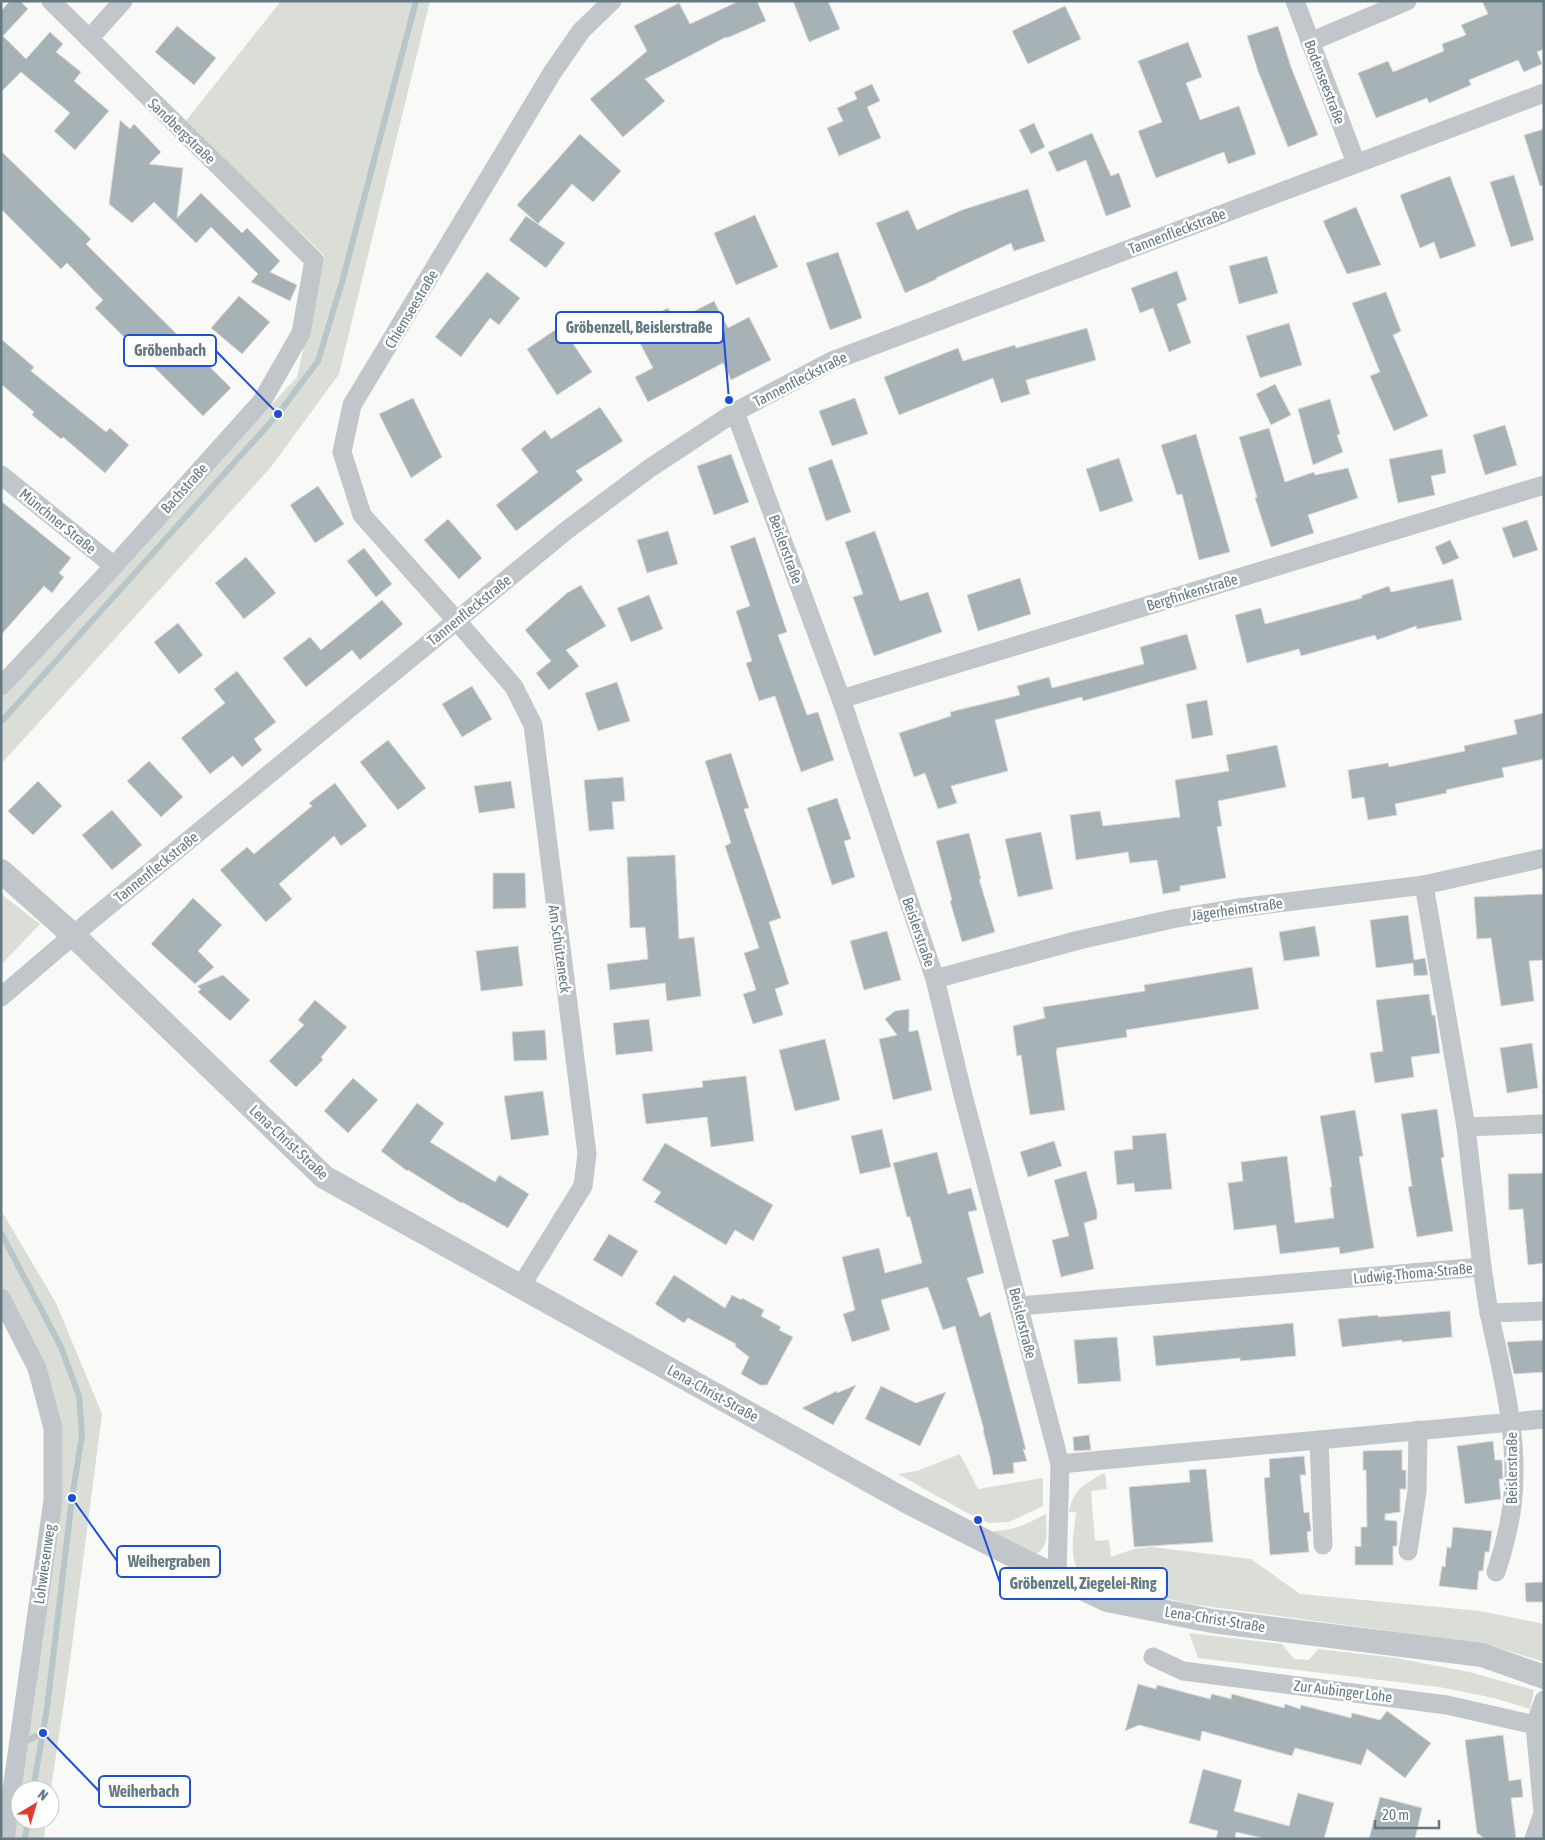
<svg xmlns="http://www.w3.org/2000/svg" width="1545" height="1840" viewBox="0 0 1545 1840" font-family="'Asap Condensed',sans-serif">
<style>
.green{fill:#daded6}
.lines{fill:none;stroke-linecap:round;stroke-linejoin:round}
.stream{stroke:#b7c6c8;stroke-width:6}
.building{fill:#a7b2b6;stroke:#dbdad9}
.minor{stroke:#c0c6c9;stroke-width:19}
.tertiary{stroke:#c0c6c9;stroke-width:24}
.labels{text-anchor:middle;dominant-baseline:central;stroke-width:5;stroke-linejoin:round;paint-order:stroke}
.street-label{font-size:15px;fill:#647981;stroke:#fff}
.leader{fill:none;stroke:#1d4ed8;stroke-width:2}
.callout-dot{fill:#1d4ed8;stroke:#fff;stroke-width:2}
.callout{fill:#fff;stroke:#1d4ed8;stroke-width:2}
.callout-label{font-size:16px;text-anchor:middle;font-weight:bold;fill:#647981}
</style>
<rect width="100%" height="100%" fill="#f9f9f7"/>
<g class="green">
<polygon points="281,1 430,1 339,374 271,467 1,764 1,697 297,377 324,255 185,122"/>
<polygon points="1,894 40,924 1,965"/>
<polygon points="1,1210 56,1303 102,1414 69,1668 50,1796 50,1790 21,1790 34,1703 61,1465 57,1407 46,1371 1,1292"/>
<polygon points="960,1454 978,1489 1043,1478 1043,1506 1009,1522 989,1523 967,1513 898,1474 917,1471"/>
<path d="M1105,1473L1107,1489L1091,1491L1095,1541L1109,1540L1111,1557L1134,1549L1152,1547L1251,1559L1300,1594L1480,1611L1544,1624V1662L1486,1644L1190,1604L1130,1590L1118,1583L1080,1574C1068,1556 1074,1533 1076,1512H1069C1072,1490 1088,1481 1105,1473Z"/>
<path d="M1046,1514C1046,1534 1051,1548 1031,1557L990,1539L994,1531C1016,1530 1027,1524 1046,1514Z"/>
<polygon points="1189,1633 1282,1644 1294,1659 1309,1660 1318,1649 1396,1658 1469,1672 1534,1690 1530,1709 1494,1698 1439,1687 1198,1658"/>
<polygon points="20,1795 20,1820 46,1820 44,1839 13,1839"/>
</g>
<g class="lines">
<g class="stream">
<polyline points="1,722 278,414 318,361 342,282 416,1"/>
<polyline points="1,1233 61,1347 79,1396 82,1435 72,1498 47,1708 33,1790"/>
<polyline points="26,1741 43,1733"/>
<polyline points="25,1839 28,1820"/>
</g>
</g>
<g class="building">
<polygon points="10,1 20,1 28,9 3,36 26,59 50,32 63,44 56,52 81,72 74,81 109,111 75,150 54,131 70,113 21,72 1,92 1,11"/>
<polygon points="739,1 757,1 766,21 727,38 726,37 645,79 665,101 623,137 590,99 647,51 634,26 679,3 690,24"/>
<polygon points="793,1 828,1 840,29 809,42"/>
<polygon points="1482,1 1544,1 1544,49 1537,52 1542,64 1524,72 1518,60 1469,80 1471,85 1429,103 1427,98 1376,118 1358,73 1388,61 1393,72 1444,51 1442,44 1466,35 1461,25 1488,14"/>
<polygon points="1065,6 1081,39 1028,64 1012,31"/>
<polygon points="177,26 216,58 194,85 155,52"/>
<polygon points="1278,26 1291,67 1318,135 1288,147 1258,71 1247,36"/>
<polygon points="1188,42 1202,77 1186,83 1200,120 1239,106 1256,154 1228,164 1224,152 1156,178 1138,131 1162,122 1138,61"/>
<polygon points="872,84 880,101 867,107 881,138 839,156 827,128 843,121 837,108 857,99 854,92"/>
<polygon points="120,120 130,129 134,124 161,152 149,164 183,168 177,218 201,193 242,233 247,228 280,261 270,272 297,285 290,301 251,282 258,274 211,227 196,243 154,202 132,223 109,204"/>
<polygon points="1034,123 1045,147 1031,154 1019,130"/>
<polygon points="1544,129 1544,185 1540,186 1524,135"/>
<polygon points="1092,133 1111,176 1119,173 1131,207 1106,216 1086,160 1057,172 1048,152"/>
<polygon points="580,134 621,171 593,202 572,184 538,224 517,205"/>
<polygon points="1,151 91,239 86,244 231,388 203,416 95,308 103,300 67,263 61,269 1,209"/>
<polygon points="1514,175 1534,240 1511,247 1490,182"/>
<polygon points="1450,176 1476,246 1440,259 1434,242 1420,248 1400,195"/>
<polygon points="1028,189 1045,241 1014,251 1011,243 936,278 937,279 905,293 876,223 908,210 917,230 962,210"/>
<polygon points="1356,207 1381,265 1347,274 1323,221"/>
<polygon points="755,215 778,267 736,285 714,233"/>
<polygon points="526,216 565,243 546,268 509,240"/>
<polygon points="838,252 862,318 830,330 806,263"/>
<polygon points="1267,256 1278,293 1239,304 1229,266"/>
<polygon points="1177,271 1187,300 1177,304 1191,343 1169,352 1153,308 1140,313 1131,288"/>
<polygon points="487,272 520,298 499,325 490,318 461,357 435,337"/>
<polygon points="1386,292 1401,331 1393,335 1428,416 1394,431 1370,376 1380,372 1352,303"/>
<polygon points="239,296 270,322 242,354 211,328"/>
<polygon points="714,301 728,328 749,317 771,360 731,380 723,363 648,402 635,377 653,368 631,326 668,308 675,321"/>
<polygon points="1289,323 1302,365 1260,378 1246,336"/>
<polygon points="561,326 592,372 557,395 527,349"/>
<polygon points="1087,328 1096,360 1026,380 1030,394 1001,403 993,378 899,415 884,377 958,348 963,361 1015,345 1016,348"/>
<polygon points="1,339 34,367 31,371 106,432 110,428 129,445 105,473 63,437 61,439 32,415 34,412 1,384"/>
<polygon points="1275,384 1291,415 1271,425 1256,394"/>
<polygon points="413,398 442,457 411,478 379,414"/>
<polygon points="855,398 868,434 832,446 819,411"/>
<polygon points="1330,399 1340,434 1337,435 1343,452 1313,465 1298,409"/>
<polygon points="600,407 623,441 576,471 583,480 516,531 496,505 538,472 521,449 545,430 551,439"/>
<polygon points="1505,425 1517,465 1485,475 1473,435"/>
<polygon points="1269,428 1285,482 1314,472 1315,475 1348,468 1358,498 1308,515 1314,533 1271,547 1255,498 1257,497 1239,437"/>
<polygon points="1196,434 1230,552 1199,560 1182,494 1177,495 1161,445"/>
<polygon points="1442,449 1446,473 1431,476 1435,495 1398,503 1389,459"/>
<polygon points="731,454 749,502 714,515 697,466"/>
<polygon points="1119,458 1133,501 1100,512 1086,469"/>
<polygon points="832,459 851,512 826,521 808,468"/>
<polygon points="318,486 344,524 315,543 290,505"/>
<polygon points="1,501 71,558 59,573 64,577 52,593 44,586 1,635"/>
<polygon points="448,519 482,558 459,579 424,540"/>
<polygon points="1527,520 1538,550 1513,558 1502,528"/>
<polygon points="668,531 678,564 647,573 637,540"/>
<polygon points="875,531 900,601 928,592 942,632 874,656 853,597 863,594 845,542"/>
<polygon points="755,537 787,632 778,635 807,715 818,712 834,760 801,772 775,696 759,701 746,663 752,661 736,611 750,606 730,546"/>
<polygon points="1450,540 1459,558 1443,565 1435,547"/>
<polygon points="364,548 392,584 376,597 347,561"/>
<polygon points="246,557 276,593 244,619 215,583"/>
<polygon points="1020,578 1031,614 978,631 967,595"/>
<polygon points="1453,579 1462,620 1417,629 1416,626 1377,640 1375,635 1301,656 1299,649 1247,663 1235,615 1261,608 1265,624 1362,598 1361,596 1389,586 1391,592"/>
<polygon points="581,585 606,626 566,650 579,666 549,690 536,673 551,661 525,630 567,593"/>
<polygon points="649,595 663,629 631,642 617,608"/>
<polygon points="382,600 403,624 360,660 352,650 306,687 283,658 310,637 321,650"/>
<polygon points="178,623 203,655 179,674 154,642"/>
<polygon points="1187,634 1197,669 1083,701 1082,697 995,720 1008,771 951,786 957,803 938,809 925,773 914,777 899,733 951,716 950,712 1020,695 1017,686 1049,677 1052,688 1144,664 1140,647"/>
<polygon points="237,671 276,722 254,739 262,750 242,767 233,756 210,774 181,738 225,703 214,689"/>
<polygon points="617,682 630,721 598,731 585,693"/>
<polygon points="472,686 492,719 462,737 442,704"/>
<polygon points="1207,700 1213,735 1192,739 1186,704"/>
<polygon points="1544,713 1544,759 1502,768 1504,777 1446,790 1447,793 1395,804 1397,815 1368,820 1364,797 1352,799 1348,770 1388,763 1389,767 1465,751 1464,746 1517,734 1514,720"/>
<polygon points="388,740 426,788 398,810 360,762"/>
<polygon points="1277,745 1286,787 1218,801 1222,826 1217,827 1226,878 1180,886 1180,891 1163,894 1157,860 1130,863 1128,852 1076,860 1070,815 1100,811 1103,826 1180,817 1175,780 1229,771 1226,755"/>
<polygon points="731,753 749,808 744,809 781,918 769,922 789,984 775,989 783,1015 753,1024 743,994 756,990 744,953 759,948 725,846 731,843 705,761"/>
<polygon points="149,761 183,797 161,817 127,781"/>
<polygon points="623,777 625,801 612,802 614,829 589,831 584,780"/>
<polygon points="38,781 62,806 33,835 8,811"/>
<polygon points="511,781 515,808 479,813 474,786"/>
<polygon points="335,783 367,826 341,846 334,836 279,884 292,899 266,922 220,870 247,847 254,854 312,806 309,803"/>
<polygon points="837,798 851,839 844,841 855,877 832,885 807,808"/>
<polygon points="112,810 142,845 112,870 82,835"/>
<polygon points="1041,832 1053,889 1018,897 1005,839"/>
<polygon points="969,833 981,879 979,879 995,932 962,942 950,901 952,900 936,841"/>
<polygon points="675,855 679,939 694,937 701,996 667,1001 665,983 610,990 607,964 648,959 645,927 630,928 627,857"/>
<polygon points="493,873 525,873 526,908 493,909"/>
<polygon points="1544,894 1544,960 1529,961 1534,1001 1501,1006 1491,938 1477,939 1474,897"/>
<polygon points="193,898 222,925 198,951 214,967 195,984 151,944"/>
<polygon points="1408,915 1414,960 1425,958 1428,975 1414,976 1413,963 1376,968 1370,920"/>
<polygon points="1315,926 1320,956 1284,961 1279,932"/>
<polygon points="887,931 901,980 864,990 850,941"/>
<polygon points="518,946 523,986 481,991 476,951"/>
<polygon points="1252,967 1259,1009 1126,1030 1127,1037 1057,1048 1057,1050 1056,1050 1065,1110 1030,1115 1021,1055 1017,1056 1013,1026 1045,1018 1043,1007 1145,991 1144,985"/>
<polygon points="223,975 250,1000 230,1021 198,992 201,989 197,986"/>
<polygon points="1429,994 1432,1015 1435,1015 1440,1053 1411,1057 1414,1077 1375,1083 1370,1053 1383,1051 1376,1000"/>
<polygon points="315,1000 347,1027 321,1057 323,1060 296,1087 269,1061 304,1025 298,1020"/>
<polygon points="909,1009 909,1032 918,1030 932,1090 893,1100 879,1039 897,1035 885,1019 895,1011"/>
<polygon points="649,1019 653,1051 616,1055 613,1023"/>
<polygon points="545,1030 547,1060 514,1061 512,1032"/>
<polygon points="825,1039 840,1100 795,1111 779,1050"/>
<polygon points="1532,1043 1538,1088 1507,1093 1500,1048"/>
<polygon points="746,1076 754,1141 711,1147 707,1117 646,1124 642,1094 703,1087 702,1081"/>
<polygon points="353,1078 378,1100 348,1133 324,1111"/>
<polygon points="543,1091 549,1135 511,1140 504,1096"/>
<polygon points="417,1103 444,1123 430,1142 495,1182 499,1175 529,1194 508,1228 462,1202 461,1203 408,1170 407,1171 381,1151"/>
<polygon points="1437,1109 1444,1157 1441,1158 1453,1231 1417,1237 1408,1187 1412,1186 1401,1114"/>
<polygon points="1355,1110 1363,1156 1359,1157 1374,1248 1340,1254 1339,1247 1280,1254 1276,1225 1234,1230 1228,1183 1243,1181 1241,1162 1287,1156 1295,1223 1334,1218 1330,1187 1332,1187 1320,1116"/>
<polygon points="882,1129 891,1167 860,1174 851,1136"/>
<polygon points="1166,1133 1172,1189 1135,1192 1134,1183 1117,1185 1114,1151 1133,1149 1132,1136"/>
<polygon points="1054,1141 1062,1166 1028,1177 1020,1152"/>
<polygon points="665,1143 773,1205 753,1241 735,1230 726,1245 654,1202 661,1192 642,1180"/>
<polygon points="937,1152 948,1194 971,1188 977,1210 968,1212 984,1273 967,1278 980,1317 990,1312 1026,1450 1023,1449 1027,1461 1013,1463 1014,1473 993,1475 990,1457 983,1430 984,1430 955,1326 943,1330 928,1287 881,1300 890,1330 852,1342 843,1314 855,1310 842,1257 879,1248 885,1273 922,1263 910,1217 907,1217 893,1163"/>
<polygon points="1086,1171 1097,1212 1097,1219 1084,1223 1094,1269 1061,1277 1052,1240 1069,1236 1054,1180"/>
<polygon points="1544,1173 1544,1263 1528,1265 1523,1209 1509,1210 1508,1174"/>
<polygon points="609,1234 638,1251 622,1277 593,1260"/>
<polygon points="674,1275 725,1308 732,1295 741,1300 742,1298 764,1310 761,1316 781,1327 779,1330 793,1337 767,1385 760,1385 741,1374 749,1357 735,1346 736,1344 688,1318 684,1323 655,1304"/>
<polygon points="1450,1311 1452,1337 1402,1342 1402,1340 1342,1347 1338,1319 1378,1315 1378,1317"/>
<polygon points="1293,1323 1296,1356 1240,1361 1240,1358 1156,1366 1153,1336"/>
<polygon points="1117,1337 1121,1381 1078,1384 1074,1340"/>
<polygon points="1544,1340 1544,1372 1514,1374 1507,1342"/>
<polygon points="856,1385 833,1425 802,1408 837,1391 837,1393"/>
<polygon points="881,1386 916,1403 946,1392 920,1446 865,1419"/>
<polygon points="1089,1435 1091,1450 1074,1451 1073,1437"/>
<polygon points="1493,1441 1495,1460 1502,1460 1503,1479 1499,1479 1501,1499 1465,1504 1457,1446"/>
<polygon points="1402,1450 1402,1470 1406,1470 1406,1489 1400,1489 1400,1512 1385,1514 1385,1520 1397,1521 1397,1546 1393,1546 1393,1565 1355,1565 1355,1546 1361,1547 1361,1527 1367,1527 1366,1470 1363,1470 1363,1451"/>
<polygon points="1304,1456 1306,1475 1300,1475 1304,1513 1309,1512 1311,1531 1307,1532 1309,1552 1270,1555 1264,1478 1270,1477 1269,1459"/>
<polygon points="1206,1469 1213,1542 1134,1547 1129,1487 1190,1482 1189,1470"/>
<polygon points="1453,1527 1492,1531 1489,1552 1485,1552 1483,1571 1479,1571 1477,1590 1439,1586 1442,1566 1445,1567 1447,1547 1451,1548"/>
<polygon points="1544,1582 1544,1602 1526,1602 1525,1583"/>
<polygon points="1138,1684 1156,1689 1157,1685 1210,1699 1212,1694 1231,1699 1232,1694 1284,1708 1285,1704 1300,1709 1301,1705 1351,1718 1352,1713 1380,1720 1387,1711 1431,1743 1405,1778 1367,1749 1361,1765 1295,1748 1292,1756 1202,1731 1200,1741 1139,1725 1125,1731"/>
<polygon points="1503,1735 1509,1781 1521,1779 1523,1797 1511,1798 1516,1839 1485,1839 1477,1833 1465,1740"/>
<polygon points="1203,1769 1242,1780 1234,1811 1289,1826 1298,1793 1334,1803 1324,1839 1267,1839 1236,1832 1235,1839 1216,1839 1218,1831 1189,1823"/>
<polygon points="1380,1797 1422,1808 1415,1839 1369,1839"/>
</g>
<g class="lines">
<g class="minor">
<polyline points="1295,1 1356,163"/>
<polyline points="89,39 123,1"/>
<polyline points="1310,42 1407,1"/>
<polyline points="735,412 841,699 935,979 963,1095 1060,1464 1057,1575"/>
<polyline points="1,475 114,566"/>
<polyline points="1,686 114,566 262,401 301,333 314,260 51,1"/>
<polyline points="841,699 1544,485"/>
<polyline points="935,979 1079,940 1172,919 1238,908 1424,885 1544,858"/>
<polyline points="1,997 84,926 567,530 650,468 735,412 832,361 1544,93"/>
<polyline points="1466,1127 1544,1124"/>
<polyline points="1482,1267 1489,1313 1544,1311"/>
<polyline points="521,1286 583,1186 587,1154 533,725 514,687 456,620 362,515 342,452 352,405 552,73 581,31 612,1"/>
<polyline points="1,1298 37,1368 53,1428 53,1500 5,1839"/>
<polyline points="1019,1306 1482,1267 1466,1127 1424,885"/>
<path d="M1489,1313C1503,1376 1520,1441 1512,1506C1509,1528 1503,1551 1496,1572"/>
<polyline points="1319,1440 1323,1545"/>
<polyline points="1060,1464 1544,1419"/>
<polyline points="1408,1551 1417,1491 1418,1430"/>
<polyline points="1153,1657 1183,1671 1447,1705 1535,1725"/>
<polyline points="1534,1839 1543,1813 1535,1725 1544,1700"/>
</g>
<polyline class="tertiary" points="1,871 73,935 324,1177 908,1502 1018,1558 1107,1600 1212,1621 1482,1655 1544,1677"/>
</g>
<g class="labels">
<g class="street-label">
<text transform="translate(1325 82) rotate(69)">Bodenseestraße</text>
<text transform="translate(182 131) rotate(44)">Sandbergstraße</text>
<text transform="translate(1177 231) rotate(-21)">Tannenfleckstraße</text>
<text transform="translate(411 309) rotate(-59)">Chiemseestraße</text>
<text transform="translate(800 379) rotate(-27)">Tannenfleckstraße</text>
<text transform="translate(184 488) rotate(-48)">Bachstraße</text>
<text transform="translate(58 521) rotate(39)">Münchner Straße</text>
<text transform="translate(786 549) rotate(70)">Beislerstraße</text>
<text transform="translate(1192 592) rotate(-17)">Bergfinkenstraße</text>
<text transform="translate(469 610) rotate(-39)">Tannenfleckstraße</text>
<text transform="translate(156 867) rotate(-39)">Tannenfleckstraße</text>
<text transform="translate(1237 909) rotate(-8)">Jägerheimstraße</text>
<text transform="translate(919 932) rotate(71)">Beislerstraße</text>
<text transform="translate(560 949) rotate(82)">Am Schützeneck</text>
<text transform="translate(289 1142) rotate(43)">Lena-Christ-Straße</text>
<text transform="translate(1413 1273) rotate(-5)">Ludwig-Thoma-Straße</text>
<text transform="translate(1023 1323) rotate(76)">Beislerstraße</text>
<text transform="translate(713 1393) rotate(29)">Lena-Christ-Straße</text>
<text transform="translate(1511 1468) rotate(-90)">Beislerstraße</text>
<text transform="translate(44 1564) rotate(-82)">Lohwiesenweg</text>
<text transform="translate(1215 1619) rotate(9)">Lena-Christ-Straße</text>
<text transform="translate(1343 1691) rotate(7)">Zur Aubinger Lohe</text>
</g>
</g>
<path class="leader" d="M729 400L723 328M278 414L216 351M72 1498L117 1561M978 1520L1000 1583M43 1733L99 1791"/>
<g class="callout-dot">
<circle cx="729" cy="400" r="5"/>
<circle cx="278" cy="414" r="5"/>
<circle cx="72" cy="1498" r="5"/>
<circle cx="978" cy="1520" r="5"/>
<circle cx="43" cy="1733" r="5"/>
</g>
<g class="callout">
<rect x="556" y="312" width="167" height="31" rx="5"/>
<rect x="124" y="335" width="92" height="31" rx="5"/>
<rect x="117" y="1546" width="103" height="31" rx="5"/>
<rect x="1000" y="1568" width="167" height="31" rx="5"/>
<rect x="99" y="1776" width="91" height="31" rx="5"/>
</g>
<g class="callout-label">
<text x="639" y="333">Gröbenzell, Beislerstraße</text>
<text x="170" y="356">Gröbenbach</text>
<text x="169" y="1567">Weihergraben</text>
<text x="1083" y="1589">Gröbenzell, Ziegelei-Ring</text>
<text x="144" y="1797">Weiherbach</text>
</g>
<rect width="1545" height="1840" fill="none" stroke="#647981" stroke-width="5"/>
<g transform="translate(35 1805) rotate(38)"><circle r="24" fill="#ffffff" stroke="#c1c9cd"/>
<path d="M0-4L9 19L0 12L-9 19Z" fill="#e13b2f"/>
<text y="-8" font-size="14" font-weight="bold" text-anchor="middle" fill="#647981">N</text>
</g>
<path d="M1375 1820v8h64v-8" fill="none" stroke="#647981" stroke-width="2.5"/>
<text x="1382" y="1820" font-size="15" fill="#647981" stroke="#ffffff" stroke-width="4" paint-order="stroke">20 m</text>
</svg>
